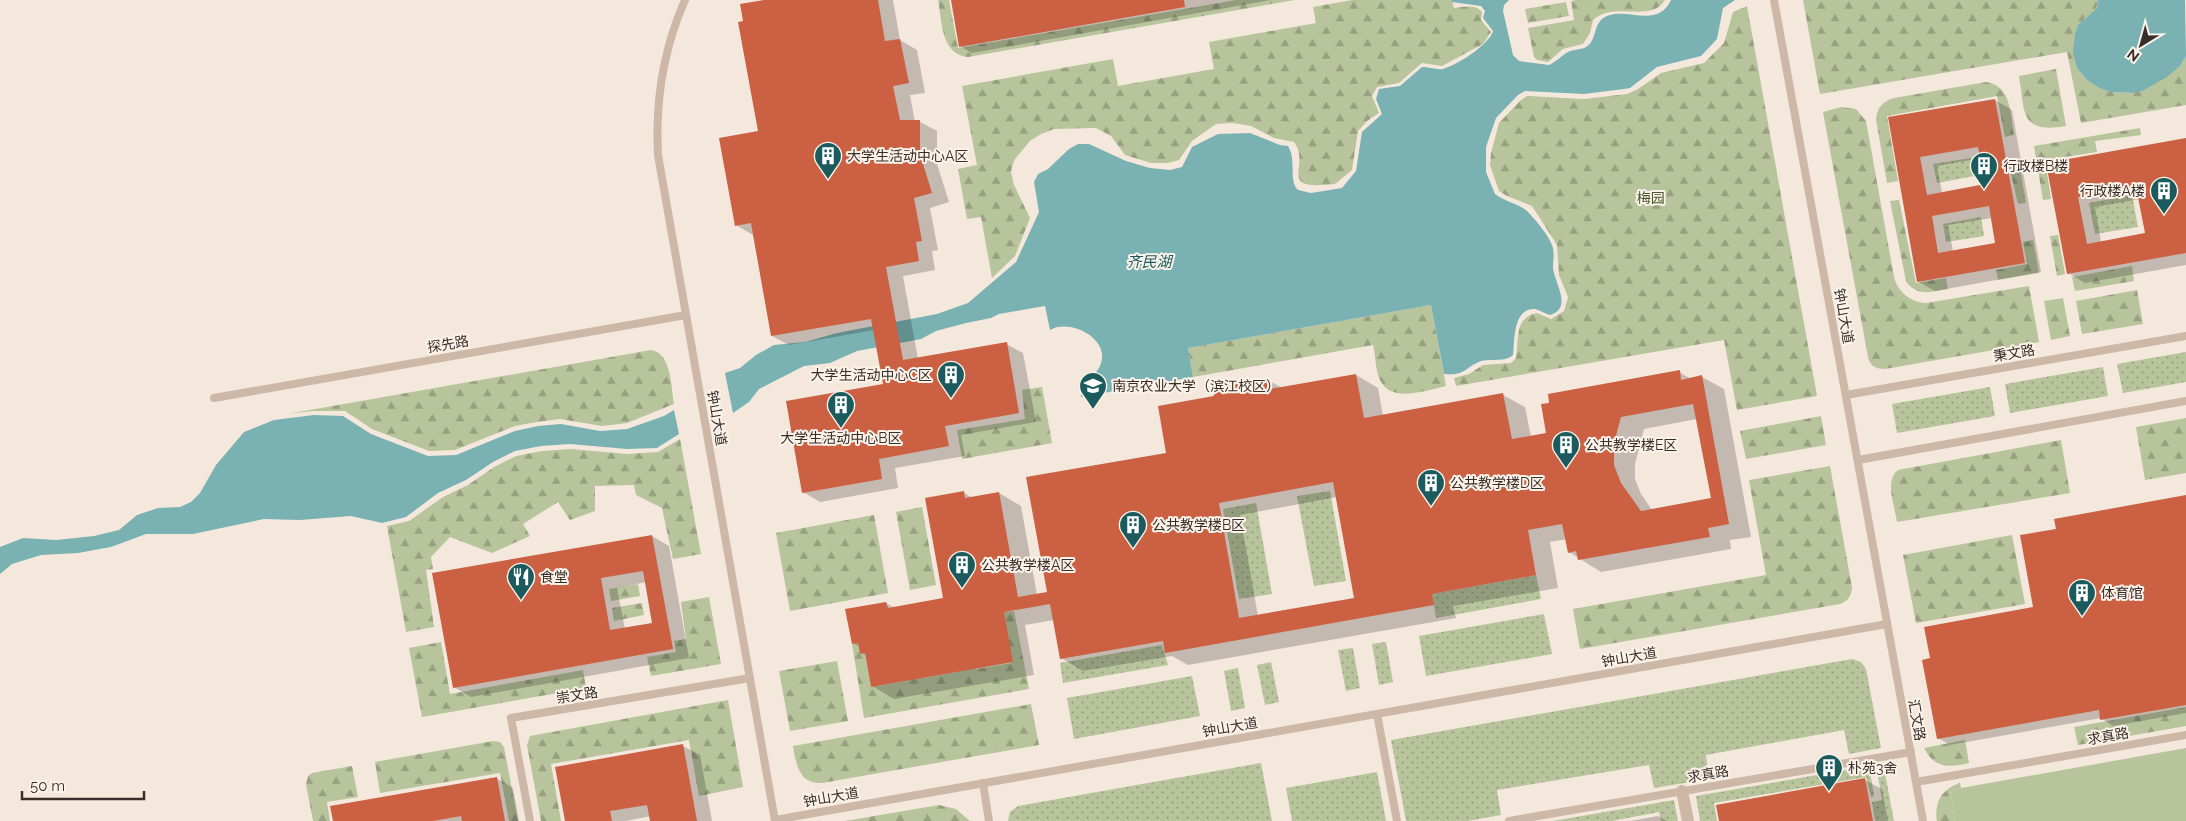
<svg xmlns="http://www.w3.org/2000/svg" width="2186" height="821" viewBox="0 0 2186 821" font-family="Raleway,'Noto Sans SC',sans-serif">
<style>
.green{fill:url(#green-dots)}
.forest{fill:url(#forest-firs)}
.pitch{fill:#b8c49c}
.water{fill:#7ab2b3}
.shadow{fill:#0003;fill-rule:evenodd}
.building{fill:#cc6043;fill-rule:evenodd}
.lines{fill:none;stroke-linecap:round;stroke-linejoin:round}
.lane{stroke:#cdb8a8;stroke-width:8}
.street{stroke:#cdb8a8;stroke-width:12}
.labels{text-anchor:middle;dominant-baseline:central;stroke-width:4;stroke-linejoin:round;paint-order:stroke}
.poi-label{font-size:14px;fill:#392d29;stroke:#fbf3ea;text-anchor:start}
.park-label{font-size:14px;fill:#4a592b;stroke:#fbf3ea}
.street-label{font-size:14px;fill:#392d29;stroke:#fbf3ea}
.water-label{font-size:15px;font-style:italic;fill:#1b5b5d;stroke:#fbf3ea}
</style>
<defs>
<pattern id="green-dots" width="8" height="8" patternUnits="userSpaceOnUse" patternTransform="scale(1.25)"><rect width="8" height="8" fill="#b8c49c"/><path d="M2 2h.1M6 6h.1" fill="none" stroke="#97a07f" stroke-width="1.8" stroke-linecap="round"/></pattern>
<pattern id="forest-firs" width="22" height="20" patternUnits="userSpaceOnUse" patternTransform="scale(1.25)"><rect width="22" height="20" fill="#b8c49c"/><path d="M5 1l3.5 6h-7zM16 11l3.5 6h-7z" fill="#97a07f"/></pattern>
</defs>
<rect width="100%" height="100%" fill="#f4e8dd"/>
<g class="green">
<polygon points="1971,158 1974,176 1937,183 1933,164"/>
<polygon points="2132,195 2138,227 2095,234 2089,203"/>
<polygon points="1981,217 1984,236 1946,242 1943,224"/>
<polygon points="2186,352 2186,382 2123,393 2117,364"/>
<polygon points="2103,367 2108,396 2010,413 2005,384"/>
<polygon points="1990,387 1995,416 1897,433 1892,404"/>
<polygon points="1330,491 1346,581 1314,586 1297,496"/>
<polygon points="1256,503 1272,594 1239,599 1223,509"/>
<polygon points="1536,575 1541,599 1436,618 1432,594"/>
<polygon points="1544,614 1552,654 1426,676 1419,636"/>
<polygon points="1386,642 1393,682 1379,685 1372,644"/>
<polygon points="1162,645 1168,665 1063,683 1060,663"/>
<polygon points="1353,648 1360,688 1346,691 1338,650"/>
<polygon points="1852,659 1861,662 1866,669 1881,748 1849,754 1844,730 1706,755 1709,779 1654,788 1649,765 1497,790 1501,815 1468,821 1406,821 1391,740"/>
<polygon points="1271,662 1279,702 1265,705 1257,665"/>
<polygon points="1238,668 1245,708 1231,711 1224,671"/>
<polygon points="1192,676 1200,716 1074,739 1067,698"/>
<polygon points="1261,763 1272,821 1008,821 1010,812 1018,806"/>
<polygon points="1883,763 1894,821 1875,821 1872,802 1882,800 1876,764"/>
<polygon points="1869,766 1874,796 1871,797 1866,777 1714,803 1717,821 1700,821 1696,796"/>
<polygon points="1377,772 1386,821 1292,821 1286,788"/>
<polygon points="1674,800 1678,821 1661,821 1659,812 1612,821 1553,821"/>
</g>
<g class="forest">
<path d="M938,0H949L958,48L1236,0H1295L968,57C941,55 942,21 938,0Z"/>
<path d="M1352,0H1452L1454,8C1463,7 1475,4 1482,12L1481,20L1491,32L1483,44L1442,66L1422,63L1399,83L1377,87L1372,96L1379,113L1367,121L1358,131L1352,170L1335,184C1274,191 1312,166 1294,142L1274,138L1251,126L1233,123L1216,124L1192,141L1179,160L1168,163H1151L1125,155L1111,136L1096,128L1054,129L1041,134L1030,141L1015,159L1012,167L1011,172L1014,185L1030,218L1015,256L992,278L981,217L967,219L958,169L977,165L962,86L1113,59L1118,86L1214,69L1209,42L1316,23L1313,7Z"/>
<path d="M1576,0H1665C1651,24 1615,0 1593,20L1590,33L1583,44L1563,49L1548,62L1537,60L1534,57L1528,28L1574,20L1571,1Z"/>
<path d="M1803,0H2098C2098,10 2092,14 2084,19L2077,68L2087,80L2099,88L2110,92L2132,93L2180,66L2186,56V105L2081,123L2067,52L1820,94Z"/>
<polygon points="1566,2 1569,16 1528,23 1525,9"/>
<path d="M1747,6L1817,396L1737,410L1724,340L1456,386L1454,378L1469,374L1483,365L1511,363L1516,358C1519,341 1514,317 1537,313L1551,319L1564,311L1568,297L1559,275L1557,245L1532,206L1507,196L1499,191L1490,165L1491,153L1499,123L1521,100L1527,96L1584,99L1627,94L1638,89L1661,73L1704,63L1724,43L1733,12Z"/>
<path d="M2056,69L2066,126C2020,134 2025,113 2019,76Z"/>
<path d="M1986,82C2012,86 2010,114 2014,135L2005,137L1997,96L1887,116L1898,181L1887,183L1876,119C1877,108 1883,101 1894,98Z"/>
<path d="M1841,107L1856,109L1866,121L1894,277C1898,292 1910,302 1926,303L2029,286L2039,342L1885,369C1876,369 1870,366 1868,357L1823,112Z"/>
<polygon points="2140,128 2141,135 2095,141 2097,152 2045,160 2051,199 2043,200 2034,146"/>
<polygon points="2019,163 2026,203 2018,204 2009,165"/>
<path d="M1899,200L1916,283L1946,278L1948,289C1932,292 1916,297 1906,281L1890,201Z"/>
<polygon points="2058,235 2065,274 2057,276 2050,236"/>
<polygon points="2033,240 2039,273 1998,280 1996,270 2027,264 2023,242"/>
<polygon points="2132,266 2134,281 2075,291 2072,277"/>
<polygon points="2137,290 2143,324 2082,334 2076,301"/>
<polygon points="2063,298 2070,336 2051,340 2044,301"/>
<path d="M1431,305L1446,386C1427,390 1391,404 1380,380C1375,370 1376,356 1373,345L1193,377L1188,348Z"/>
<path d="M651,350C672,353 671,388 674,404L627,423L602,426L560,419L537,422L515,426L455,450L429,451L372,429L345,411H313L287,414Z"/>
<polygon points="1042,387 1052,443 962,459 957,430 1025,419 1022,390"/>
<polygon points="1821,416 1826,445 1746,459 1740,431"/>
<polygon points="2186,418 2186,473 2145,480 2136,427"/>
<polygon points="680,439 701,554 673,559 662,508 636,495 634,485 595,486 595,511 570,520 558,502 523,524 530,536 492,553 450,537 431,557 433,569 426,570 434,627 406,632 387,526 409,521 443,497 468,485 494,467 516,456 542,451 571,449 627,454 658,452"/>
<path d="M2061,440L2070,493L1897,522C1895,507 1884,481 1898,470Z"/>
<path d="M1830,466L1852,587C1852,595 1848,601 1840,604L1580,649L1573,609L1766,575L1749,480Z"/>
<polygon points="922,507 936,585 910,590 896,512"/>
<polygon points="874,515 888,593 790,611 776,533"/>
<polygon points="2012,535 2025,604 1916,623 1903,555"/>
<polygon points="638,584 640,596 611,601 609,589"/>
<polygon points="709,597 721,664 651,676 647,657 676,652 674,641 686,639 681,602"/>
<polygon points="642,603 644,615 614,621 612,608"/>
<polygon points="1014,611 1029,689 864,718 852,644 858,643 860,654 865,653 871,687 907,681 901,647 918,644 924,678 960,671 954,638 970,635 976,669 1012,663 1004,612"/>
<polygon points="441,642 450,694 583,670 586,688 422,717 409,648"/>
<polygon points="837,661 848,721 790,731 779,671"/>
<polygon points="728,700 743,787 699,796 689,740 551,764 561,821 541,821 527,745 530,736"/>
<path d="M1031,704L1039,745L822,783C799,784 796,764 793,746Z"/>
<polygon points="2186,707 2186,726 2078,745 2074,727"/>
<path d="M1965,740L1969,763C1949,768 1934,768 1924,748Z"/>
<polygon points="493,741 500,742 504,747 518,821 509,821 500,773 380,793 375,762"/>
<polygon points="352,766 358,797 327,802 330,821 313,821 306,784 308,776 312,773"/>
<path d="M1960,783L1961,788L1950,790L1955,821H1937C1934,802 1942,789 1960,783Z"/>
<polygon points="939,805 956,809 970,821 845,821"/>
</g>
<polygon class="pitch" points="2186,748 2186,821 1955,821 1950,790"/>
<g class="water">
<path d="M1452,0H1509L1504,5L1503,11L1513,55L1519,61L1549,65C1556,62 1561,56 1568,52C1573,49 1581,50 1586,47C1598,40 1592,22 1607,16C1627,7 1658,29 1671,0H1735L1723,8L1717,39L1701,56L1657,67L1630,88L1624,89L1584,94L1525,91L1518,95L1496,118L1486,147V172L1495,194C1505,202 1521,204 1529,213C1537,222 1547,233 1552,245C1555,252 1553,260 1553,268C1555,284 1573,308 1550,315C1545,314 1540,310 1535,309C1512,308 1515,342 1513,355C1504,363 1492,358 1481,361C1465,367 1466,376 1444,374L1431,305L1188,348L1193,377L1081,397L1082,385C1088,378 1096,375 1100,366C1112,339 1070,318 1050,330L1045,306L999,314L991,318L966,323L936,331L921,339L857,351L830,363L804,366L759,389L749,402L733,413L725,373L740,368L756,355L774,345L805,342L837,333L937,314L968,303L1016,262L1039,212L1034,182L1038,174L1048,169L1069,149L1078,144H1089L1126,161L1150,168L1170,170L1182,167L1192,147L1218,134L1250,133L1280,145L1288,146C1297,160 1288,180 1298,190L1311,193L1342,188L1356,171L1362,132L1382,114L1376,99L1379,89L1400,86L1422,67C1429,67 1436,70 1443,69C1457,65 1489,45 1493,31L1483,18L1485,11L1481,6L1452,2Z"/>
<polygon points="2098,0 2185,0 2186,56 2180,66 2167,77 2142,91 2133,93 2110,92 2099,88 2087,80 2077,68 2073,52 2075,34 2078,25 2097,8"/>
<polygon points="674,410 679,434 657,448 627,449 570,444 541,446 515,451 493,462 466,480 438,493 406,517 382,523 351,516 300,520 264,519 193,534 146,534 111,547 78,553 41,555 12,564 0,574 0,547 23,538 56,540 94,536 119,530 137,515 158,508 180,507 191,502 200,493 216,465 244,432 274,420 314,415 343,416 371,434 428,456 456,455 515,431 538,426 561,424 600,431 627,429 664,416"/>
</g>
<g class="shadow">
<polygon points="771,0 893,0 900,40 917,50 925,93 910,95 915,122 920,122 937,131 937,164 949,202 930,208 938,250 932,251 935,270 903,276 918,359 1006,344 1023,353 1036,422 961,435 965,456 895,468 898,488 820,502 803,492 884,385 874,330 789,345 772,336 753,235 736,225 759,132 744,22"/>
<polygon points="952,0 1271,0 972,53 960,46"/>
<path d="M1995,100L2012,110L2041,272L1935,291L1919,282L1889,118ZM1982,158L1987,185L1942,193L1937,166ZM1992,218L1997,244L1953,251L1948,225Z"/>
<path d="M2186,140V265L2085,283L2068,273L2048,164ZM2140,199L2146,234L2101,242L2095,207Z"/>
<path d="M1679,372L1691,379L1702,377L1724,389L1751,537L1730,540L1731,549L1601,572L1569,552L1567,539L1550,542L1558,588L1453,606L1456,618L1188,665L1172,656L1083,671L1061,658L1054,620L1025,625L1034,675L894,699L872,686L867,656L861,653L860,647L853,643L886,603L895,608L945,599L964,493L973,498L999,493L1021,506L1037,595L1049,593L1215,397L1268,380L1282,388L1356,375L1378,388L1383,416L1503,395L1525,407L1531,437L1547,434ZM1697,419L1712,499L1652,510L1641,494L1635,479V464L1644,429ZM1337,497L1356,599L1258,616L1240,515Z"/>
<polygon points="2186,497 2186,713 2113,726 2101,718 1950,745 1938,738 1931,659 2035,608 2057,530"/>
<path d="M652,536L669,546L689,658L471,697L454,687ZM646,582L653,624L625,629L617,588Z"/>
<polygon points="683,746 700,755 712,821 652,821 651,816 626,821 566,821"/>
<polygon points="496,778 513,788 519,821 334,821"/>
<polygon points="1865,780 1882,789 1888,821 1720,821"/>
<polygon points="1658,816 1667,821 1630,821"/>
</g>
<g class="building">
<polygon points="764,0 878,0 885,41 900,39 909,83 893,86 900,120 920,120 920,154 932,193 914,198 922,241 916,242 919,261 886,267 903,360 1007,342 1019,413 945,426 949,446 879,459 882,479 802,493 786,401 883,384 871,319 771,336 751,223 735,226 719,138 758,131 738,22 743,21 740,4"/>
<polygon points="951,0 1184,0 1185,7 959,47"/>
<path d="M1995,99L2025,263L1917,282L1888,117ZM1978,147L1985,184L1927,195L1920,157ZM1989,206L1995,243L1938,253L1932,216Z"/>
<path d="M2186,138V253L2067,274L2046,163ZM2136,187L2145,233L2087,244L2078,197Z"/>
<path d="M1680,370L1681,380L1702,375L1729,524L1708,528L1710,537L1578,560L1576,551L1568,553L1562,524L1528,530L1536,575L1432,594L1434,605L1165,653L1163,641L1060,659L1050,604L1004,612L1013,662L871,687L865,653L860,654L858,643L852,644L845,609L886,602L888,608L943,598L925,498L964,491L965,498L999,492L1018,597L1047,592L1026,477L1166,453L1158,406L1214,396L1213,388L1268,379L1270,389L1356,374L1364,418L1503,393L1512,439L1546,433L1541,404L1549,403L1548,394ZM1693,404L1711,498L1641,511L1621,483L1614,465V443L1621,417ZM1333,482L1354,598L1239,618L1219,503Z"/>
<polygon points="2186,495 2186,705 2100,720 2099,710 1937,739 1922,660 1930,658 1924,627 2033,607 2020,535 2056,529 2054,519"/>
<path d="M652,535L673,649L453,688L432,573ZM643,571L652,623L610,630L601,578Z"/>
<polygon points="683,744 697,821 650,821 647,805 610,811 612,821 565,821 555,767"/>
<polygon points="497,777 505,821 462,821 461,816 433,821 333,821 330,806"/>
<polygon points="1865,778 1873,821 1719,821 1716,805"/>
</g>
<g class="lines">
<g class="lane">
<path d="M685,0C663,50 655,100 658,155L775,821"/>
<polyline points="1774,0 1923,821"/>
<polyline points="1846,395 2186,336"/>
<polyline points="214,398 686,315"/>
<polyline points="1858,460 2186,401"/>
<polyline points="1377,714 1397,821"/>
<polyline points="1916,782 2186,735"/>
<polyline points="983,783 989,821"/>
<polyline points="775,820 1887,624"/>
<polyline points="530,821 511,718 750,678"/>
<polyline points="1509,821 1911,752"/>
</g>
<polyline class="street" points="1682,791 1688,821"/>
</g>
<defs>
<symbol id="building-pin" viewBox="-11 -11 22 30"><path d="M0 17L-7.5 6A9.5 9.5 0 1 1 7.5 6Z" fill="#1b5b5d" stroke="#fbf3ea"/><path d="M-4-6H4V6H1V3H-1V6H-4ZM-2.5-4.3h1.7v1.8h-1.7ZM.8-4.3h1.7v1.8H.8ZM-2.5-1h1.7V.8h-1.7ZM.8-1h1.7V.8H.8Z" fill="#fff"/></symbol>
<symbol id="university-pin" viewBox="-11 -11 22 30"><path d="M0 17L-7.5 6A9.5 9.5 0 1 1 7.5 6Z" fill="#1b5b5d" stroke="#fbf3ea"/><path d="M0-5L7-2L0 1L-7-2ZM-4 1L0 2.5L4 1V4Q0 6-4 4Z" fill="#fff"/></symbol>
<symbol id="restaurant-pin" viewBox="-11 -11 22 30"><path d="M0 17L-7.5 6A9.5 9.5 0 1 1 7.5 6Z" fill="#1b5b5d" stroke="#fbf3ea"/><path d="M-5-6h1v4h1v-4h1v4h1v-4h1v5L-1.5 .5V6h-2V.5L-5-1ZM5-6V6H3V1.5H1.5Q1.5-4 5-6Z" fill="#fff"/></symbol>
</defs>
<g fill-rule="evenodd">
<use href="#building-pin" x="812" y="140" width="32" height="43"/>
<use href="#building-pin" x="1968" y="150" width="32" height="43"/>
<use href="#building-pin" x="2148" y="175" width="32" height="43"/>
<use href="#building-pin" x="935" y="359" width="32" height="43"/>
<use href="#university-pin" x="1077" y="370" width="32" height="43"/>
<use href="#building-pin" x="825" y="389" width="32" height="43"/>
<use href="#building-pin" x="1550" y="429" width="32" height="43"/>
<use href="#building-pin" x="1415" y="467" width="32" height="43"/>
<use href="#building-pin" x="1117" y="509" width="32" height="43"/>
<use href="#building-pin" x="946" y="549" width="32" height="43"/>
<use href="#restaurant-pin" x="505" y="561" width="32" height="43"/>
<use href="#building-pin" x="2066" y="577" width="32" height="43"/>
<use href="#building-pin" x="1813" y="752" width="32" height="43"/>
</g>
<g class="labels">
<g class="poi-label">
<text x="847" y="156">大学生活动中心A区</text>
<text x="2003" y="166">行政楼B楼</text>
<text x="2145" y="191" text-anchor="end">行政楼A楼</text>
<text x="932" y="375" text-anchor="end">大学生活动中心C区</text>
<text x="1112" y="386">南京农业大学（滨江校区）</text>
<text x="841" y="438" text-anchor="middle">大学生活动中心B区</text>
<text x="1585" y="445">公共教学楼E区</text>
<text x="1450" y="483">公共教学楼D区</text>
<text x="1152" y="525">公共教学楼B区</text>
<text x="981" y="565">公共教学楼A区</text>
<text x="540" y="577">食堂</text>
<text x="2101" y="593">体育馆</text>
<text x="1848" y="768">朴苑3舍</text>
</g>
<g class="park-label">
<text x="1651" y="198">梅园</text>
</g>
<g class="street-label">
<text transform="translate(1844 316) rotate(80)">钟山大道</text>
<text transform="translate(448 344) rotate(-10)">探先路</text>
<text transform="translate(2014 353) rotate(-10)">秉文路</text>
<text transform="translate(717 418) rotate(80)">钟山大道</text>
<text transform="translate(1629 657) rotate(-10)">钟山大道</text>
<text transform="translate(577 695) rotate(-9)">崇文路</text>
<text transform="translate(1917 720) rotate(80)">汇文路</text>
<text transform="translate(1230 727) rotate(-10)">钟山大道</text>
<text transform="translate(2108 736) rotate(-10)">求真路</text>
<text transform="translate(1708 774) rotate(-10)">求真路</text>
<text transform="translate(831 797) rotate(-10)">钟山大道</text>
</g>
<g class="water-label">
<text x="1149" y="262">齐民湖</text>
</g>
</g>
<g transform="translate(2141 45) rotate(217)" stroke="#fbf3ea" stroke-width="4" paint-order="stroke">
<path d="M0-4L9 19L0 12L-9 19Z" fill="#392d29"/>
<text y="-8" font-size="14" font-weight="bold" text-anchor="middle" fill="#392d29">N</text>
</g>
<path d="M22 791v8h122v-8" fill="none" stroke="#392d29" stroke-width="2.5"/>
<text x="30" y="791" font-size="15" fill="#392d29" stroke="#fbf3ea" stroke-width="4" paint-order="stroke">50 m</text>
</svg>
